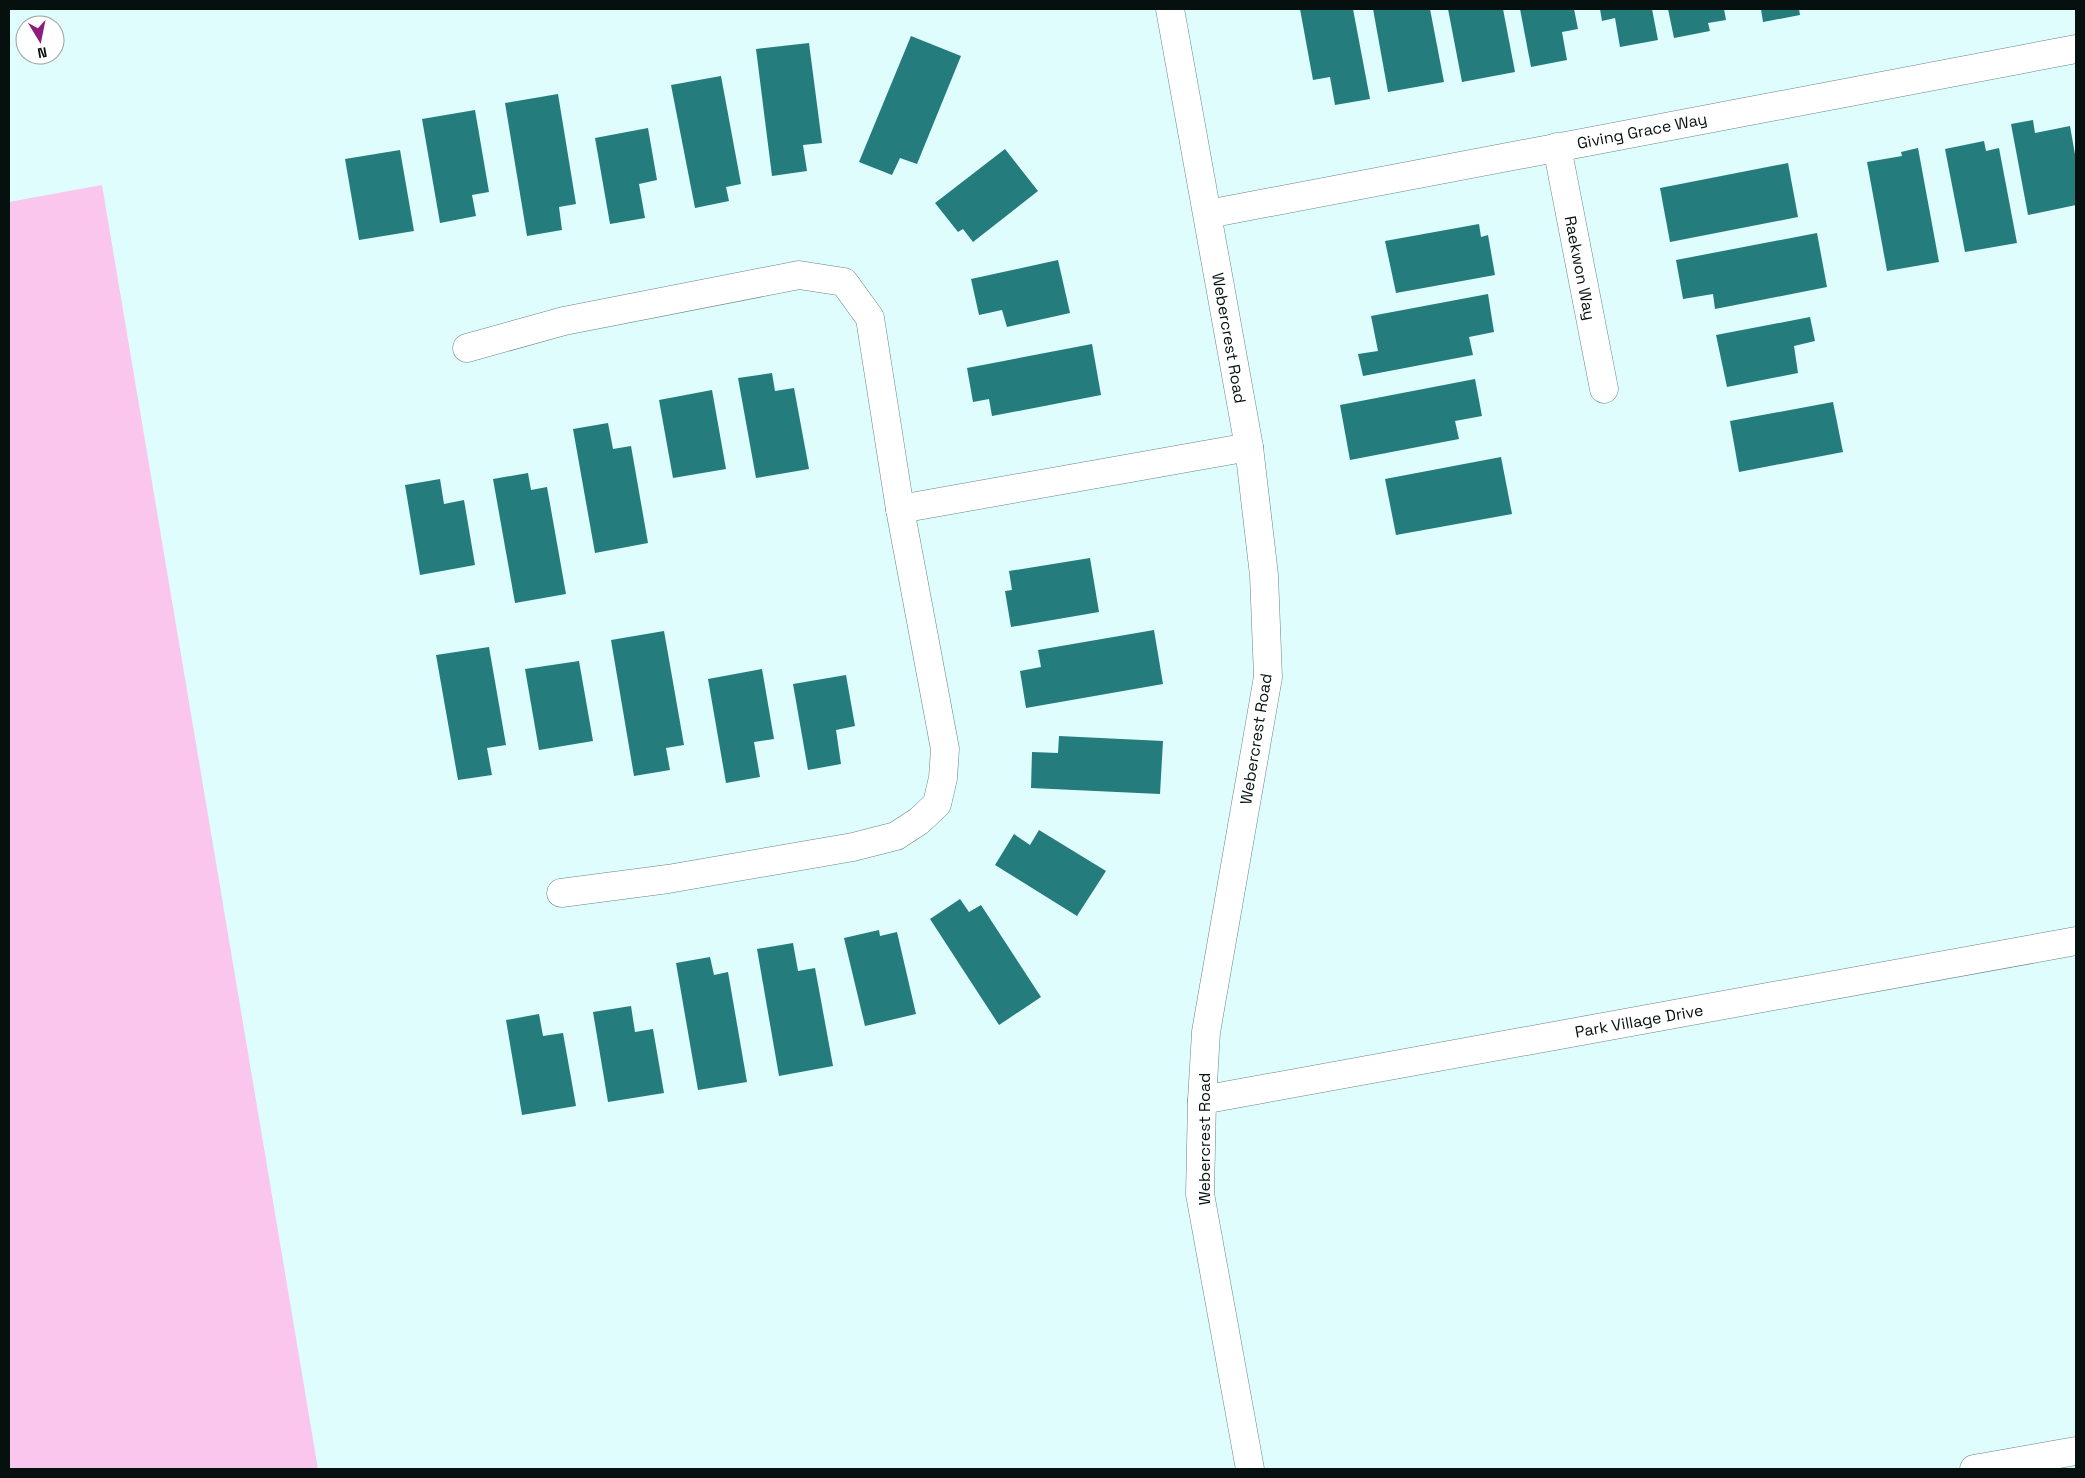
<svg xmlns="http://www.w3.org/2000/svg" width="2085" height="1478" viewBox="0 0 2085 1478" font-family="'Space Grotesk',sans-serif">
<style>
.green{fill:#fac6ed}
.building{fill:#247c7c}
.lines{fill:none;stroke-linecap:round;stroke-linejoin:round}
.street-casing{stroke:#688383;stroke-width:29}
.street{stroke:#fff;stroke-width:28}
.labels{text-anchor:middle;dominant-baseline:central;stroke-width:5;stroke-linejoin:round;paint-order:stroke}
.street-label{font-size:16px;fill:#06100f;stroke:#fff}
</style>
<rect width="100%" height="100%" fill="#dffdfd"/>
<polygon class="green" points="102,185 318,1469 9,1469 9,202"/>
<g class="building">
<polygon points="1300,9 1353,9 1370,99 1335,105 1330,77 1313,80"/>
<polygon points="1373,9 1430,9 1444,82 1388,92"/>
<polygon points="1448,9 1503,9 1515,72 1462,82"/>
<polygon points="1520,9 1574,9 1578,29 1562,32 1567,60 1531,67"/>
<polygon points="1600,9 1652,9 1658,40 1620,47 1615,18 1602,21"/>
<polygon points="1668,9 1724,9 1726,20 1708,23 1710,31 1674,38"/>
<polygon points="1761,9 1799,9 1800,15 1763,22"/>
<polygon points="911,36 961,56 917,164 900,158 892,175 859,162"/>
<polygon points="809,43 822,143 803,145 807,171 772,176 756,49"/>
<polygon points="721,76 741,184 726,187 729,201 695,208 671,85"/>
<polygon points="558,94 576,204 559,207 562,230 527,236 505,103"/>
<polygon points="475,110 489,192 472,195 476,216 440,223 422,119"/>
<polygon points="2033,120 2035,133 2070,126 2076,160 2076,205 2028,215 2011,124"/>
<polygon points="648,128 657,180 639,184 645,218 610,224 595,138"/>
<polygon points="1984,141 1986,151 1999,148 2017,243 1965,252 1945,149"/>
<polygon points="1918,148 1939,262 1887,271 1867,162 1902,156 1901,152"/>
<polygon points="1005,149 1038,191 973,242 963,229 958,232 935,203"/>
<polygon points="400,150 414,231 359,240 345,159"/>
<polygon points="1788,163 1798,217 1670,242 1660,188"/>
<polygon points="1479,224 1481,237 1488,235 1495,275 1396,293 1385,241"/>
<polygon points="1817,233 1827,287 1715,309 1713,294 1683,299 1676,260"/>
<polygon points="1058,260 1070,313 1007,327 1002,310 979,315 971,279"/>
<polygon points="1488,294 1494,332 1469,337 1473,355 1363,376 1358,354 1378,351 1371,316"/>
<polygon points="1810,317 1815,341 1794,346 1798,373 1727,387 1716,335"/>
<polygon points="1092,344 1101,395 992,416 989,399 973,402 967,368"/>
<polygon points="772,373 775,391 794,388 809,469 756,478 738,378"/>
<polygon points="1475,379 1482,416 1455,421 1459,439 1350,460 1340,405"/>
<polygon points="712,390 726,469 673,478 659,400"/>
<polygon points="1833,402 1843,452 1739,472 1730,421"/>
<polygon points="608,423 613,449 631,446 648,543 595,553 573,429"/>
<polygon points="1501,457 1512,514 1396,535 1385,479"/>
<polygon points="528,473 531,490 547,487 566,594 515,603 493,479"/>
<polygon points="440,479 444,504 464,500 475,565 420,575 405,485"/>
<polygon points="1090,558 1099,612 1011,627 1005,591 1012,590 1009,571"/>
<polygon points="1154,630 1163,684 1026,708 1020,671 1041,667 1038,650"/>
<polygon points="664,631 684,745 666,748 670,770 634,776 611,640"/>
<polygon points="489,647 506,745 487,748 492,775 458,780 436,655"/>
<polygon points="579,661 593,741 539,750 525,669"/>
<polygon points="762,669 774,739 754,742 760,777 726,783 708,679"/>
<polygon points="846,675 855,726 836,730 841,764 808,770 793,684"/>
<polygon points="1059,736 1163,741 1160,794 1031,788 1032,752 1058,753"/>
<polygon points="1039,830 1106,871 1077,916 995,865 1014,834 1030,845"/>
<polygon points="960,899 969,912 981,905 1041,997 999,1025 930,919"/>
<polygon points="879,930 880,936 897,932 916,1014 865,1026 844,938"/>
<polygon points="793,943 798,971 815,968 833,1066 779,1076 757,949"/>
<polygon points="710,957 714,975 728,972 747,1082 698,1090 676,963"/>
<polygon points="631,1006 635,1032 653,1029 664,1093 608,1102 593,1012"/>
<polygon points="539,1014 543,1036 563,1033 576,1106 522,1115 506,1020"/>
</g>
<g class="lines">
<defs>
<g id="street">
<polyline points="1170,9 1249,447 1264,575 1268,677 1206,1032 1202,1100 1200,1194 1250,1469"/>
<polyline points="1557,147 1604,389"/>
<polyline points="1208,214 2076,49"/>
<polyline points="467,348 564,321 799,275 844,282 870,318 900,509 945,749 943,778 937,804 919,821 896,836 853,847 668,879 561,893"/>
<polyline points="900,509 1249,447"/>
<polyline points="1202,1100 2076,941"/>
<polyline points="1974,1469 2076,1451"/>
</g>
</defs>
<use href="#street" class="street-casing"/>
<use href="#street" class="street"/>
</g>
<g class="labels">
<g class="street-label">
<text transform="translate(1642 131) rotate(-11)">Giving Grace Way</text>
<text transform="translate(1580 268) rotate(79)">Raekwon Way</text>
<text transform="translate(1229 338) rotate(80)">Webercrest Road</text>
<text transform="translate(1256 739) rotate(-81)">Webercrest Road</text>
<text transform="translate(1639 1021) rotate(-10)">Park Village Drive</text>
<text transform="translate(1204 1139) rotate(-90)">Webercrest Road</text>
</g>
</g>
<rect width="2085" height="1478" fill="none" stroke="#06100f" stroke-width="20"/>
<g transform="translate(40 40) rotate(170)"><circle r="24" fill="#ffffff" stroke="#9b9f9f"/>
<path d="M0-4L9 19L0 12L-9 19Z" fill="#8e1c7d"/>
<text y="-8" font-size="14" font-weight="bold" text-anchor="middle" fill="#06100f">N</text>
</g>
</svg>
